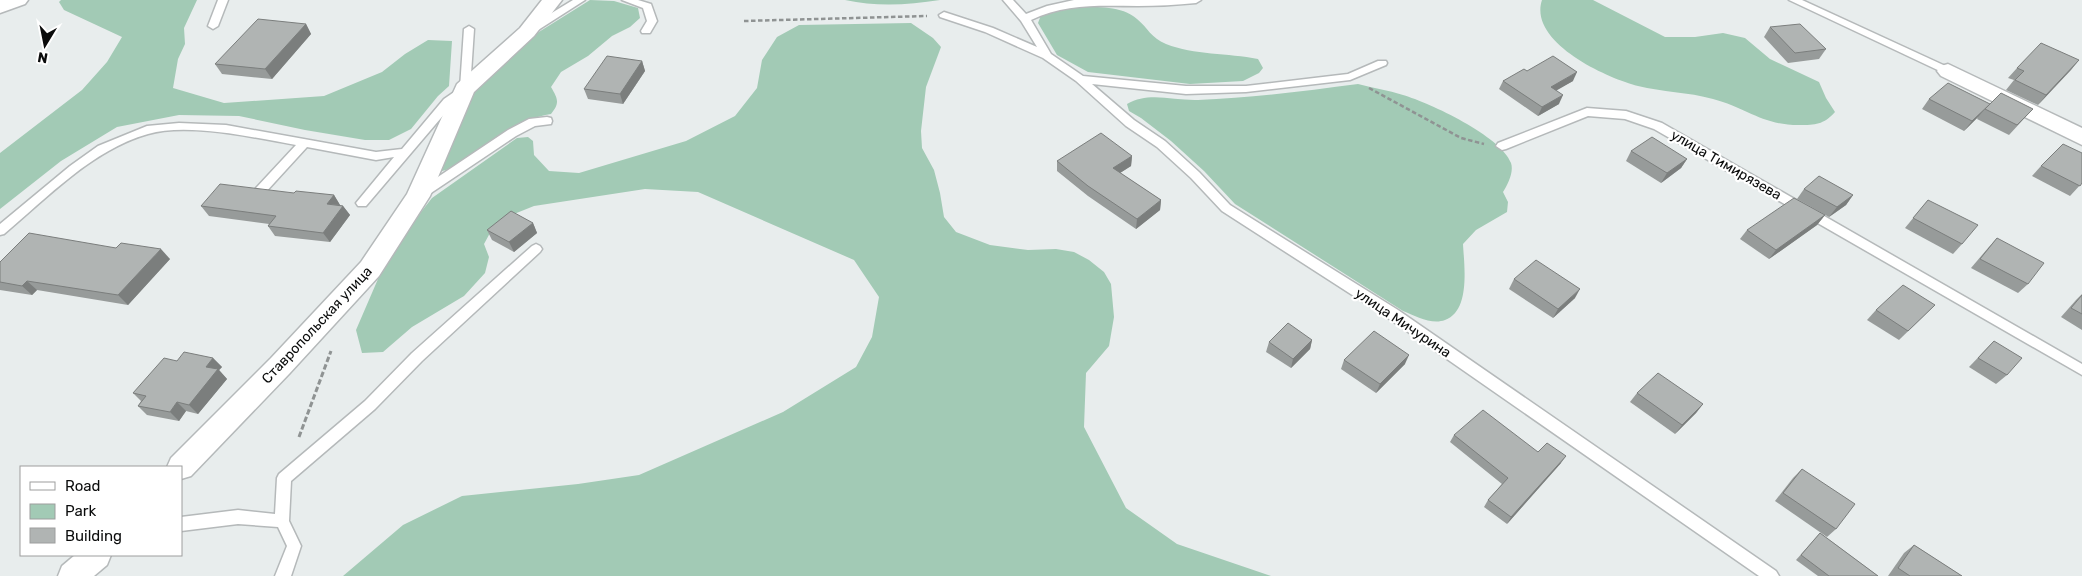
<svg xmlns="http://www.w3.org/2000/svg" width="2082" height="576" viewBox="0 0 2082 576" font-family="Rubik,sans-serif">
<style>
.green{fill:#a2cab5}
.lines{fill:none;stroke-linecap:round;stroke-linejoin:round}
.lane-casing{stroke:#b5b9ba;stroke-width:3}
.street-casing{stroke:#b5b9ba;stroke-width:3}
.path-far1{stroke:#8f9393;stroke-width:2.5;stroke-dasharray:4.5 2.5;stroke-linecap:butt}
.path{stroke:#8f9393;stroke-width:3;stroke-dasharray:5.5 2.5;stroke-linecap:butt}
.lane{fill:#fff;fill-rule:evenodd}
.street{fill:#fff;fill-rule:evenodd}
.wall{fill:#979b9a}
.shaded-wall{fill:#7b7e7d}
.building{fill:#b0b4b3;stroke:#7b7e7d}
.labels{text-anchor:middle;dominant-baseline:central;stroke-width:4.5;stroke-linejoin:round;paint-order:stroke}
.street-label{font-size:14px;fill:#0b0c0c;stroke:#fff}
</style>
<rect width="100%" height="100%" fill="#e8eded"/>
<g class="green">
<polygon points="61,0 197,0 184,28 185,44 178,59 173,88 224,103 324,96 382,72 405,54 428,40 452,41 449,86 438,96 411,129 389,140 365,140 305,130 239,116 179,115 117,127 61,161 0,209 0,153 82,90 107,62 122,37 64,10 59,2"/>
<path d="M590,0L614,1L638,8L640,18L630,27L612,36L588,56L561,72L551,87C558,99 560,103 551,114C513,120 482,148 450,169L442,171L439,167L472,93L534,35Z"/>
<path d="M845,0H940C908,5 877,7 845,0Z"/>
<path d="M1542,0H1593L1665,37H1695L1723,33L1745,38L1770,59L1819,82L1826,98L1835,112C1825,123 1818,125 1802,125C1762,126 1748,108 1713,99C1688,92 1662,92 1638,86C1606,78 1528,42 1542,0Z"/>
<path d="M1078,6C1098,8 1121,5 1137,19C1148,28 1151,38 1166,44C1194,55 1228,53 1258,59L1263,68L1259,73L1243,81L1190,84L1088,72L1057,55L1038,23L1041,15L1053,9Z"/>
<polygon points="911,23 933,38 941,47 926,87 921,131 922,148 934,170 940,193 944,217 956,232 990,245 1028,250 1056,249 1074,252 1089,260 1104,272 1111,284 1114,317 1109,346 1086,373 1084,427 1126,508 1177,544 1271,576 343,576 403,525 462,496 578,484 639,475 783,412 856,367 872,337 879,297 854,260 698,192 645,189 534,206 509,216 490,233 484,244 489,257 485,273 464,296 412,327 383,352 362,353 356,330 381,272 421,212 432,198 517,138 528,137 533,141 534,155 549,171 579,173 686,141 735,116 757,88 762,60 777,37 799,25"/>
<path d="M1358,84C1373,88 1388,90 1403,95C1430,103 1501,136 1511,163C1514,172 1508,184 1503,192L1508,202L1507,212L1476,230L1463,244C1464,264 1471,311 1445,320C1432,325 1415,316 1403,311L1235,204L1204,171L1171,141L1141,118L1129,111L1127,104C1149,91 1174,101 1198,100C1251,98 1305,91 1358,84Z"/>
</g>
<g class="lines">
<defs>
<g id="lane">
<polygon points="218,0 228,0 218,26 213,29 208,26"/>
<polygon points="573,0 585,0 535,32 527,32 527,28"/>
<polygon points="622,0 638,0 651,4 657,21 650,33 642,33 641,31 647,21 643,8"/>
<path d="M1003,0H1013L1026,14L1047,6L1074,0H1201L1196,3C1177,5 1157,6 1138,6C1100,6 1066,3 1031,20L1051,54L1083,76L1186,86H1246L1348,74L1378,61H1386L1387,63L1386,65L1350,80L1246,92L1186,94L1092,84L1134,120L1165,141L1199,172L1230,205L1398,310L1776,571L1779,576H1759L1388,318L1222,211L1191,178L1157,147L1126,126L1076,81L1043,58L985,32L940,17L939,15L944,12L993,28L1037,47L1021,21Z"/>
<polygon points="1789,0 1802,0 1952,69 1953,71 1948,74 1944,73"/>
<path d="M469,26L474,29L470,89L452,105L366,206H358L356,203L394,157L376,160L307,147L264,194H256L254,191L256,188L296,145C256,138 188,122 148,134C92,150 48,197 4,234L0,235V224L70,166L98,146L147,126L179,123L226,125L376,152L402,149L444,99L460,88L464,29Z"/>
<polygon points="1587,108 1626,111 1662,123 2082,364 2082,375 1654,129 1625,119 1588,116 1506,149 1502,150 1496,146 1498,143"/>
<polygon points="547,117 551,118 552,121 551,124 535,126 516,136 425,197 417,197 415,194 417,191 508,130 529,119"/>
<polygon points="536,244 540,246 542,249 540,252 422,361 375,409 291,481 289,521 301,546 291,576 275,576 287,546 278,527 238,524 181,531 181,517 238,510 275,514 277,478 279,474 365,401 412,353 532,246"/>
</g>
<g id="street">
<polygon points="0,0 28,0 25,4 0,13"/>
<polygon points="542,0 562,0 534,36 474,92 430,196 379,276 289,374 191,476 181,479 181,467 167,467 171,458 271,358 361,262 407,194 457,84 520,28"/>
<polygon points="1948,64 2082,128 2082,145 1941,76 1937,71 1941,66"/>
<polygon points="75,555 111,555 107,565 94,576 58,576 62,566"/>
</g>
</defs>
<use href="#lane" class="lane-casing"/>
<use href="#street" class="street-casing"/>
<g class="path-far1">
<polyline points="744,21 927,16"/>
<polyline points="1369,88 1461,138 1484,144"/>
</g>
<polyline class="path" points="299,437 331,351"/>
<use href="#lane" class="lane"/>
<use href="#street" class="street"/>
</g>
<g class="wall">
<polygon points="306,24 311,34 272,79 222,74 215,64"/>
<polygon points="1770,27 1826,49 1819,59 1788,63 1764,37"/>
<polygon points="2079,60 2038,105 2006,90 2014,80 2008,78 2017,68"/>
<polygon points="642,61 645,71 623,104 588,99 584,89"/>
<polygon points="1527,71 1573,81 1556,90 1559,104 1538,116 1499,89 1503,81"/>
<polygon points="1929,99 1990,104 2033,109 2009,135 1977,119 1978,117 1964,131 1922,109"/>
<polygon points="1631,151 1687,159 1681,168 1661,183 1626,161"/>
<polygon points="1132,156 1131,166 1120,173 1161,200 1160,210 1136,229 1088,196 1057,171 1057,161"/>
<polygon points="2041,166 2082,183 2070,196 2032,176"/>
<polygon points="1804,189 1853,195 1846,205 1829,217 1797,199"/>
<polygon points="294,193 334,195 340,205 343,206 350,215 330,242 275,236 268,226 269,224 209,216 201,206"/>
<polygon points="1928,200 1962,244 1953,254 1905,228"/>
<polygon points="1825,215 1817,225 1769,259 1740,239 1747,230"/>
<polygon points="533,223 537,233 514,252 492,240 487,230"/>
<polygon points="1997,238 2028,284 2018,293 1971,268 1988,248"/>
<polygon points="116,248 170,259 128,305 37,290 32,295 0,290 0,262"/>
<polygon points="1514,279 1575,298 1553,318 1509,289"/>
<polygon points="2082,294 2082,330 2061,317 2076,300"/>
<polygon points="1935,305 1899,340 1867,320 1876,310"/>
<polygon points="1312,340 1310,349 1291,368 1266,352 1269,342"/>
<polygon points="1994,341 2007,375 1996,384 1969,367"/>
<polygon points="213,358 222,367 219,370 227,379 198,414 186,411 179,421 147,415 138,406 141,401 133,393 177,361"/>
<polygon points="1344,360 1405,364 1376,393 1341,369"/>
<polygon points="1637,393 1703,404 1696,413 1675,434 1630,402"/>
<polygon points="1454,435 1538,452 1561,463 1507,524 1484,507 1488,500 1502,484 1450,442"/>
<polygon points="1802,469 1836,529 1827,537 1775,501 1793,478"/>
<polygon points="1820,533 1878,576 1818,576 1796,560"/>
<polygon points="1914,545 1962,576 1888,576 1904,553"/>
</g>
<g class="shaded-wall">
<polygon points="306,24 311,34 272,79 265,69"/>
<polygon points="2079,60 2071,70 2038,105 2046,95"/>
<polygon points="642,61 645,71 623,104 620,94"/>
<polygon points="1577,72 1573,81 1547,96 1551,87"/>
<polygon points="1563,95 1559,104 1538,116 1542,107"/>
<polygon points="1985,109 1978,117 1964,131 1972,121"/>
<polygon points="1132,156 1131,166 1112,178 1113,168"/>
<polygon points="1687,159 1681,168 1661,183 1667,173"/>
<polygon points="334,195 340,205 327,204"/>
<polygon points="1853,195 1846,205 1829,217 1837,207"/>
<polygon points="1161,200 1160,210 1136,229 1137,219"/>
<polygon points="343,206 350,215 330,242 323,233"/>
<polygon points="1825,215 1817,225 1769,259 1776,250"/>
<polygon points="533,223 537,233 514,252 509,242"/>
<polygon points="161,249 170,259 128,305 118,295"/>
<polygon points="27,281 37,290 32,295 22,286"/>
<polygon points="1580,289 1575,298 1553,318 1558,309"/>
<polygon points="1312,340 1310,349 1291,368 1293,359"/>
<polygon points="1409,355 1405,364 1376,393 1380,384"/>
<polygon points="213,358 222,367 219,370 227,379 198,414 189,405 206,367"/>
<polygon points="177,402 186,411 179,421 170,412"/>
<polygon points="1703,404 1696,413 1675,434 1682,425"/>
<polygon points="1566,456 1561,463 1507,524 1511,517"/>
</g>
<g class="building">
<polygon points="258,19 306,24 265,69 215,64"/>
<polygon points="1800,24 1826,49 1795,53 1770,27"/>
<polygon points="2041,43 2079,60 2046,95 2015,80 2024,71 2017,68"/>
<polygon points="607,56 642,61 620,94 584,89"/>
<polygon points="1553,56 1577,72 1551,87 1563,95 1542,107 1503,81 1524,69 1527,71"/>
<polygon points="1948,83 1990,104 1972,121 1929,99"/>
<polygon points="2001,93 2033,109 2017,125 1985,109"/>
<polygon points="1101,133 1132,156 1113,168 1161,200 1137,219 1088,186 1057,161"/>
<polygon points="1652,137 1687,159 1667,173 1631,151"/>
<polygon points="2063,144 2082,153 2082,183 2080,186 2041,166"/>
<polygon points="1819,176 1853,195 1837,207 1804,189"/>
<polygon points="220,184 294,193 296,191 334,195 327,204 343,206 323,233 268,226 276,216 201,206"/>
<polygon points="1794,198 1825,215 1776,250 1747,230"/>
<polygon points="1928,200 1978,225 1962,244 1913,218"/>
<polygon points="511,211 533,223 509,242 487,230"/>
<polygon points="29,233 116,248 121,243 161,249 118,295 27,281 22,286 0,282 0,262"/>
<polygon points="1997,238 2044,263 2028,284 1980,259"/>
<polygon points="1536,260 1580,289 1558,309 1514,279"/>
<polygon points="1903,285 1935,305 1908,331 1876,310"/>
<polygon points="2082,295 2082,314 2071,308"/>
<polygon points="1288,323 1312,340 1293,359 1269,342"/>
<polygon points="1374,331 1409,355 1380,384 1344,360"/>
<polygon points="1994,341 2022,358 2007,375 1978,358"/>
<polygon points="184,352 213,358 206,367 218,369 189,405 177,402 170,412 138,406 146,396 133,393 164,358 177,361"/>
<polygon points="1658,373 1703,404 1682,425 1637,393"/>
<polygon points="1483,410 1538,452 1547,443 1566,456 1511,517 1488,500 1508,478 1454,435"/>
<polygon points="1802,469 1855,504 1836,529 1783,493"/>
<polygon points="1820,533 1878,576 1829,576 1801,555"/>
<polygon points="1914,545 1962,576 1910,576 1898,568"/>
</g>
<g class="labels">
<g class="street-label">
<text transform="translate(1726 165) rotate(30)">улица Тимирязева</text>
<text transform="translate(1403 323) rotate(34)">улица Мичурина</text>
<text transform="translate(317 325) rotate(-47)">Ставропольская улица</text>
</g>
</g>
<rect x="20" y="466" width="162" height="90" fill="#ffffff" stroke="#9d9e9e"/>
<rect x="30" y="482" width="25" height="8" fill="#ffffff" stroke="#9d9e9e"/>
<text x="65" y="491" font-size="15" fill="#0b0c0c">Road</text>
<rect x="30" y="504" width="25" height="15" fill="#a2cab5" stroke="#9d9e9e"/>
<text x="65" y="516" font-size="15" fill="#0b0c0c">Park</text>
<rect x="30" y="528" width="25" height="15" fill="#b0b4b3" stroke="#9d9e9e"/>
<text x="65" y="541" font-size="15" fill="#0b0c0c">Building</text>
<g transform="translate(45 45) rotate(190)" stroke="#ffffff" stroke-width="4" paint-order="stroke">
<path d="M0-4L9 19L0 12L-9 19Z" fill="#0b0c0c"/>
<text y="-8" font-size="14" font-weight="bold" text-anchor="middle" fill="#0b0c0c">N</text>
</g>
</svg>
